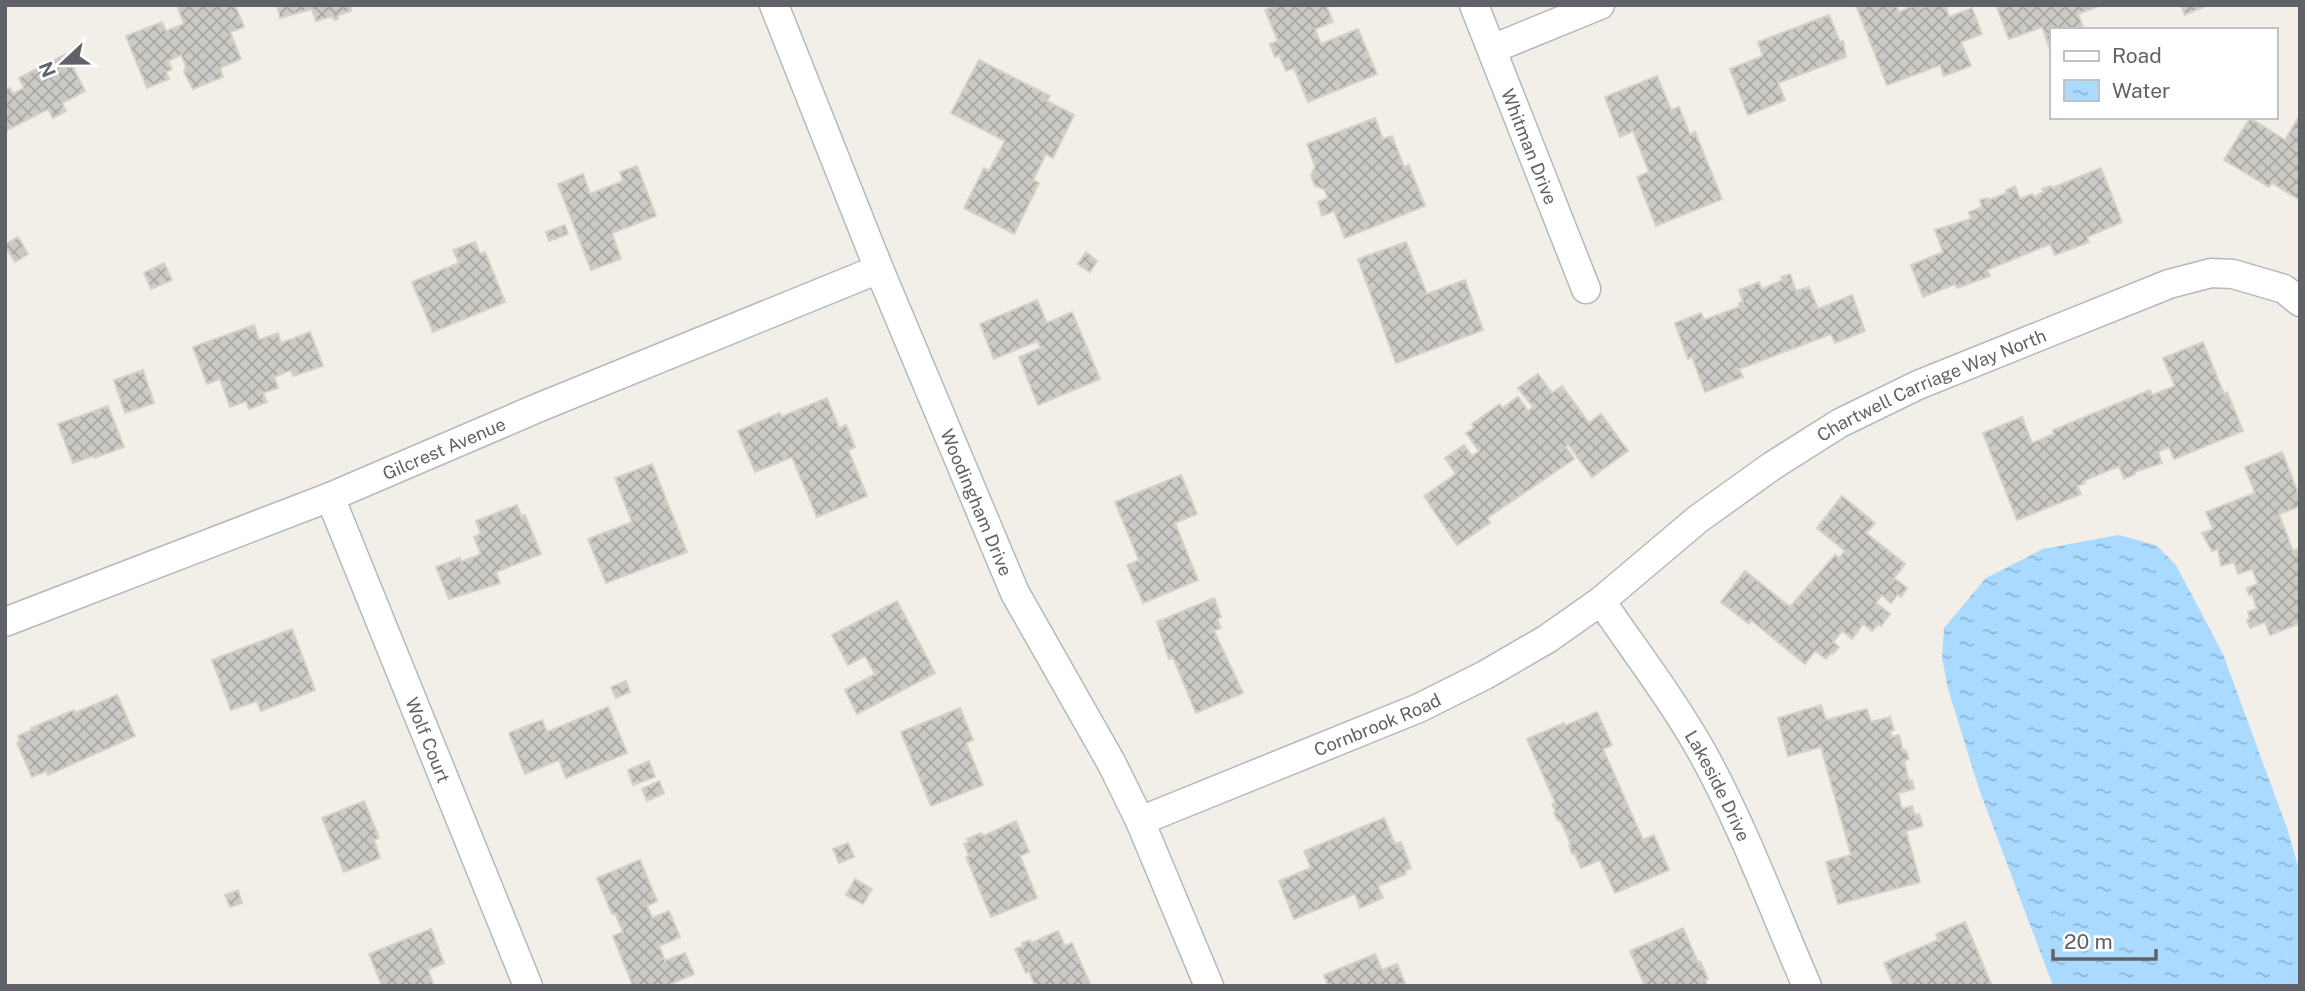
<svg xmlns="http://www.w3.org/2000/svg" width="2305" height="991" viewBox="0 0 2305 991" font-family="'Public Sans',sans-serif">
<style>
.water{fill:url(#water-ripples)}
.building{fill:url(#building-cross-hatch);stroke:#d6d1c6;stroke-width:2}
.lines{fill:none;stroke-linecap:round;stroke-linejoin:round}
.street-casing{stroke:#b5b8bc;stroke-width:31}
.street{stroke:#fff;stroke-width:28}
.labels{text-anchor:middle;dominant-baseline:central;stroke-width:7;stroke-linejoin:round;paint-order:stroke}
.street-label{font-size:18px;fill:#5f6368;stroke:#fff}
</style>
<defs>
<pattern id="water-ripples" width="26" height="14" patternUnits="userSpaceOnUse" patternTransform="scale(1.75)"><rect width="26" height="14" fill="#aadaff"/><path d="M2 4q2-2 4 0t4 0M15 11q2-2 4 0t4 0" fill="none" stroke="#8eb4d2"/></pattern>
<pattern id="building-cross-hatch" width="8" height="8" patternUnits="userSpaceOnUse" patternTransform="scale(1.75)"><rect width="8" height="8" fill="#cccac5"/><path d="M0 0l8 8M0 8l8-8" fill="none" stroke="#a9a8a4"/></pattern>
</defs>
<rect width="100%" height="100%" fill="#f1efe8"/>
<polygon class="water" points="2118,535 2156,545 2176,565 2223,654 2288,831 2300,874 2300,986 2053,986 1979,789 1948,689 1942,658 1944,628 1986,578 2043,549"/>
<g class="building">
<polygon points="185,5 235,5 244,27 230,32 241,59 220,68 223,77 193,89 184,72 186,66 181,55 168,61 172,69 166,72 169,79 147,88 126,36 162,22 166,31 184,24 178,8"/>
<polygon points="277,5 350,5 351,11 338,15 338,19 334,20 333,16 316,21 312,9 280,18"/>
<polygon points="1277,5 1326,5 1333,22 1315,29 1321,44 1358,29 1377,74 1308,102 1294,68 1286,71 1279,55 1275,57 1270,44 1278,41 1265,10"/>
<polygon points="1856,5 1896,5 1899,12 1915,5 1920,5 1921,8 1929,5 1945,5 1949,17 1972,8 1982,34 1961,42 1971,66 1944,76 1940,65 1887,85"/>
<polygon points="1996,5 2101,5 2078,14 2084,30 2051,30 2051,52 2042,27 2009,39"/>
<polygon points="2181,5 2208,5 2185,15"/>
<polygon points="1829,15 1840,42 1843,41 1846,57 1778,83 1785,100 1748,115 1730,69 1763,56 1758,42"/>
<polygon points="66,54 85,91 62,103 66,111 53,118 48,109 5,131 5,90 10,88 13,94 24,88 19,78"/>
<polygon points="979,60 1050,96 1047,101 1074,115 1053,158 1046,154 1033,180 1039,183 1014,234 964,208 984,168 989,171 1005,141 951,113"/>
<polygon points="1657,76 1671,110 1679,107 1690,135 1695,132 1722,199 1656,226 1637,177 1649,172 1633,131 1620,137 1605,97"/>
<polygon points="2300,115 2300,200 2272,183 2269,187 2224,160 2250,118 2285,140"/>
<polygon points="1375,118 1383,139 1392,136 1404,167 1409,165 1425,206 1345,238 1334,211 1322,216 1318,202 1328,198 1324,189 1315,186 1311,175 1315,167 1307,144"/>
<polygon points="637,166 656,216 612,233 621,259 591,270 558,184 583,174 590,194 623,181 620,172"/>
<polygon points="2101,168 2122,222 2087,237 2089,242 2055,255 2050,244 1987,270 1990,276 1957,288 1955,284 1923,297 1911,265 1943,252 1935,230 1971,219 1969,212 1982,207 1980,200 1987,198 1989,200 2007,193 2006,190 2015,186 2020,199 2032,194 2034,197 2044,192 2042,189 2051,186 2052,188"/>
<polygon points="565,225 568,234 549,241 546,232"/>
<polygon points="18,237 28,254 15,262 5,245"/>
<polygon points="475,242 480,254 485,252 505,302 433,332 412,282 459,263 453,250"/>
<polygon points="1406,242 1427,294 1465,280 1483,330 1396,363 1358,259"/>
<polygon points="1086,252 1097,261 1090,272 1078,264"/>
<polygon points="164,263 172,280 151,289 144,273"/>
<polygon points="1790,274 1796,291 1809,287 1818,309 1852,295 1865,331 1835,343 1831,334 1739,369 1743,377 1705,392 1692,357 1688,359 1675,323 1701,313 1704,320 1739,307 1739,303 1743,302 1739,290 1759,282 1762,289 1783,280 1781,277"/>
<polygon points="1037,300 1047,323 1072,312 1100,379 1038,405 1019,357 1041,348 1037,341 994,359 980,324"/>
<polygon points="254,325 259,340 278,333 281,343 310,332 323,366 293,376 291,370 274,377 278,388 263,393 267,402 249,409 246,401 230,407 220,379 207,384 193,347"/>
<polygon points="2203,342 2224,394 2227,392 2243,431 2174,459 2169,447 2158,452 2162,463 2134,472 2135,474 2124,479 2119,466 2083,481 2085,483 2077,486 2081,494 2017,520 1983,433 2022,417 2032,443 2054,434 2053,430 2150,390 2152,395 2175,386 2163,358"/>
<polygon points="143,370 154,403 125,413 114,380"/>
<polygon points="1538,374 1552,393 1562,386 1589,423 1601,414 1628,451 1592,477 1568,444 1566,447 1574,459 1487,518 1490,523 1457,545 1424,496 1456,474 1445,458 1464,445 1472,456 1479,451 1466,433 1474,428 1472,424 1500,404 1502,408 1518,397 1528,411 1533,407 1518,388"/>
<polygon points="827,398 839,428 846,425 855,447 848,450 867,496 817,517 792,457 755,472 738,431 780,413 781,417"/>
<polygon points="108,406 124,447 94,458 93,456 73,463 58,424"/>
<polygon points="2282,452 2300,498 2300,506 2279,514 2293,551 2297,549 2300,556 2300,623 2270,635 2265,622 2250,628 2247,620 2250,619 2248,612 2257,609 2252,594 2249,595 2247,588 2258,584 2252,569 2238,574 2234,562 2221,566 2218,549 2212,551 2202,533 2213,529 2206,512 2255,493 2245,467"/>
<polygon points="652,464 687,552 606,583 588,539 632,522 615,478"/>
<polygon points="1181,475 1197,514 1175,523 1198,580 1143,603 1127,565 1139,560 1115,502"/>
<polygon points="1842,496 1875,523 1866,533 1905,564 1894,578 1907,588 1901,597 1898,594 1891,603 1882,595 1876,603 1890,614 1881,626 1879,624 1872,631 1863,624 1852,639 1842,631 1833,642 1839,647 1833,654 1831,653 1826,659 1815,651 1805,664 1751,620 1749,624 1721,602 1745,571 1790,607 1835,555 1839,558 1845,551 1817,528"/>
<polygon points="517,505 521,516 525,515 541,554 496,572 500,583 449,599 436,567 460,558 461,562 481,554 474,537 481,534 476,521"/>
<polygon points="1214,598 1221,617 1217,619 1221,628 1214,631 1243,693 1196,713 1173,657 1169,659 1157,622"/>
<polygon points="897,601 935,673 857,714 845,690 875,674 865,656 848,665 832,635"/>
<polygon points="292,629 315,690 261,711 257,701 231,710 212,660"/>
<polygon points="626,681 630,692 616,698 611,687"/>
<polygon points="117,695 135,736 48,775 46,771 32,777 17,743 20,741 18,736 32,730 31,728 74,710 75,713"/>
<polygon points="1821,705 1826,720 1867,709 1871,722 1890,717 1894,730 1890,731 1892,737 1899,735 1903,751 1906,750 1909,759 1904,761 1909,781 1912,780 1914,789 1898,793 1902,809 1912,806 1915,815 1919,814 1923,826 1906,831 1920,882 1838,904 1826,862 1851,855 1821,747 1788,756 1778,718"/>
<polygon points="608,707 627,753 566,778 559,760 525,774 509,733 542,720 547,732"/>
<polygon points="960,708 973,740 966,743 983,785 931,806 901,732"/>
<polygon points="1597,712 1612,745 1603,749 1643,840 1654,835 1669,870 1615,893 1600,860 1581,868 1574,853 1572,854 1569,845 1571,844 1560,820 1558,821 1554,813 1556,812 1552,804 1555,802 1527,739 1564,723 1565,726"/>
<polygon points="649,761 655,777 633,785 628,770"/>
<polygon points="659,781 664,793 647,801 642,789"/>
<polygon points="364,801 379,838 374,840 380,858 344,872 322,818"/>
<polygon points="1384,818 1395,844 1401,842 1411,868 1405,871 1406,874 1378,886 1383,898 1360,908 1355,894 1294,919 1279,881 1311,868 1304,851"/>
<polygon points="1016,821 1029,852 1020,856 1037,898 991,917 966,857 969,856 964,844 969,842 967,839 981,833 983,836"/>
<polygon points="848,843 854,857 839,863 833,849"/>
<polygon points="640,860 657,901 647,906 652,918 669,911 680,937 659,946 665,961 685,953 694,974 666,986 633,986 613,936 623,932 615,913 612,914 597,878"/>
<polygon points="855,879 872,889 863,904 846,895"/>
<polygon points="238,890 242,903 230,907 225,895"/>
<polygon points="1965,922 1992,986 1894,986 1884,963 1938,940 1936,934"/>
<polygon points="1683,928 1698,963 1700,961 1708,979 1705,980 1707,986 1645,986 1630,951"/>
<polygon points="431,929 444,963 428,970 434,986 382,986 369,954"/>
<polygon points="1058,931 1065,946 1072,943 1091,986 1035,986 1029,971 1026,973 1015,949 1023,946 1022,943 1030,940 1031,943"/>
<polygon points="1375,954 1382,970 1397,964 1405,983 1399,986 1328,986 1324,975"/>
</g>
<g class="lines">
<defs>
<g id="street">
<path id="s1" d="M774,5L879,269L1015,593L1112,764L1140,821L1209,986"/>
<path id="s2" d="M1474,5L1586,289"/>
<polyline points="1492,49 1600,5"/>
<path id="s3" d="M330,497L528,986"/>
<path id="s4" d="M1601,601C1635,651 1672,699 1702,752C1743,826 1773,908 1807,986"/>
<path id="s5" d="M5,622L330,497L540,407L879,269"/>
<path id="s6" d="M1140,821L1419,708L1485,675L1547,639L1601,601L1698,519L1772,466L1840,423L1918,385L2169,284L2211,273L2233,274L2284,289L2300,302"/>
</g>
</defs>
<use href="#street" class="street-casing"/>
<use href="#street" class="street"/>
</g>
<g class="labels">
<g class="street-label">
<text stroke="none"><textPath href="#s2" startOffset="152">Whitman Drive</textPath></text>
<text stroke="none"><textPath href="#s6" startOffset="910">Chartwell Carriage Way North</textPath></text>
<text stroke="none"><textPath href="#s5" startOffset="472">Gilcrest Avenue</textPath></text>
<text stroke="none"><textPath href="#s1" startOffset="537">Woodingham Drive</textPath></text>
<text stroke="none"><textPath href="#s6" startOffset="256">Cornbrook Road</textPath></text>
<text stroke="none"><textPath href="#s3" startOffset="262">Wolf Court</textPath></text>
<text stroke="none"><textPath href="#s4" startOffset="219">Lakeside Drive</textPath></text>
</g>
</g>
<rect width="2305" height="991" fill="none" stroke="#5f6368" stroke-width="14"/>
<rect x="2050" y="28" width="228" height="91" fill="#ffffff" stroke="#bfc1c3" stroke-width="2"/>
<rect x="2064" y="51" width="35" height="10" fill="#ffffff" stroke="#bfc1c3" stroke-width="2"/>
<text x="2112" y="63" font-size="21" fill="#5f6368">Road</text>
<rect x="2064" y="80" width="35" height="21" fill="url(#water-ripples)" stroke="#bfc1c3" stroke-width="2"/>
<text x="2112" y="98" font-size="21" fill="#5f6368">Water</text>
<g transform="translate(63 63) rotate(248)" stroke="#ffffff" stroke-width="5" paint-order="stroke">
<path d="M0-5L12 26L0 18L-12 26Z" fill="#5f6368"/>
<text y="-10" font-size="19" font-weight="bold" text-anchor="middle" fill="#5f6368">N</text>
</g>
<path d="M2053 949v10h103v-10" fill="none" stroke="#5f6368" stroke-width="3.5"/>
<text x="2064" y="949" font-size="21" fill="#5f6368" stroke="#ffffff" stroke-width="5" paint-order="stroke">20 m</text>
</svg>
